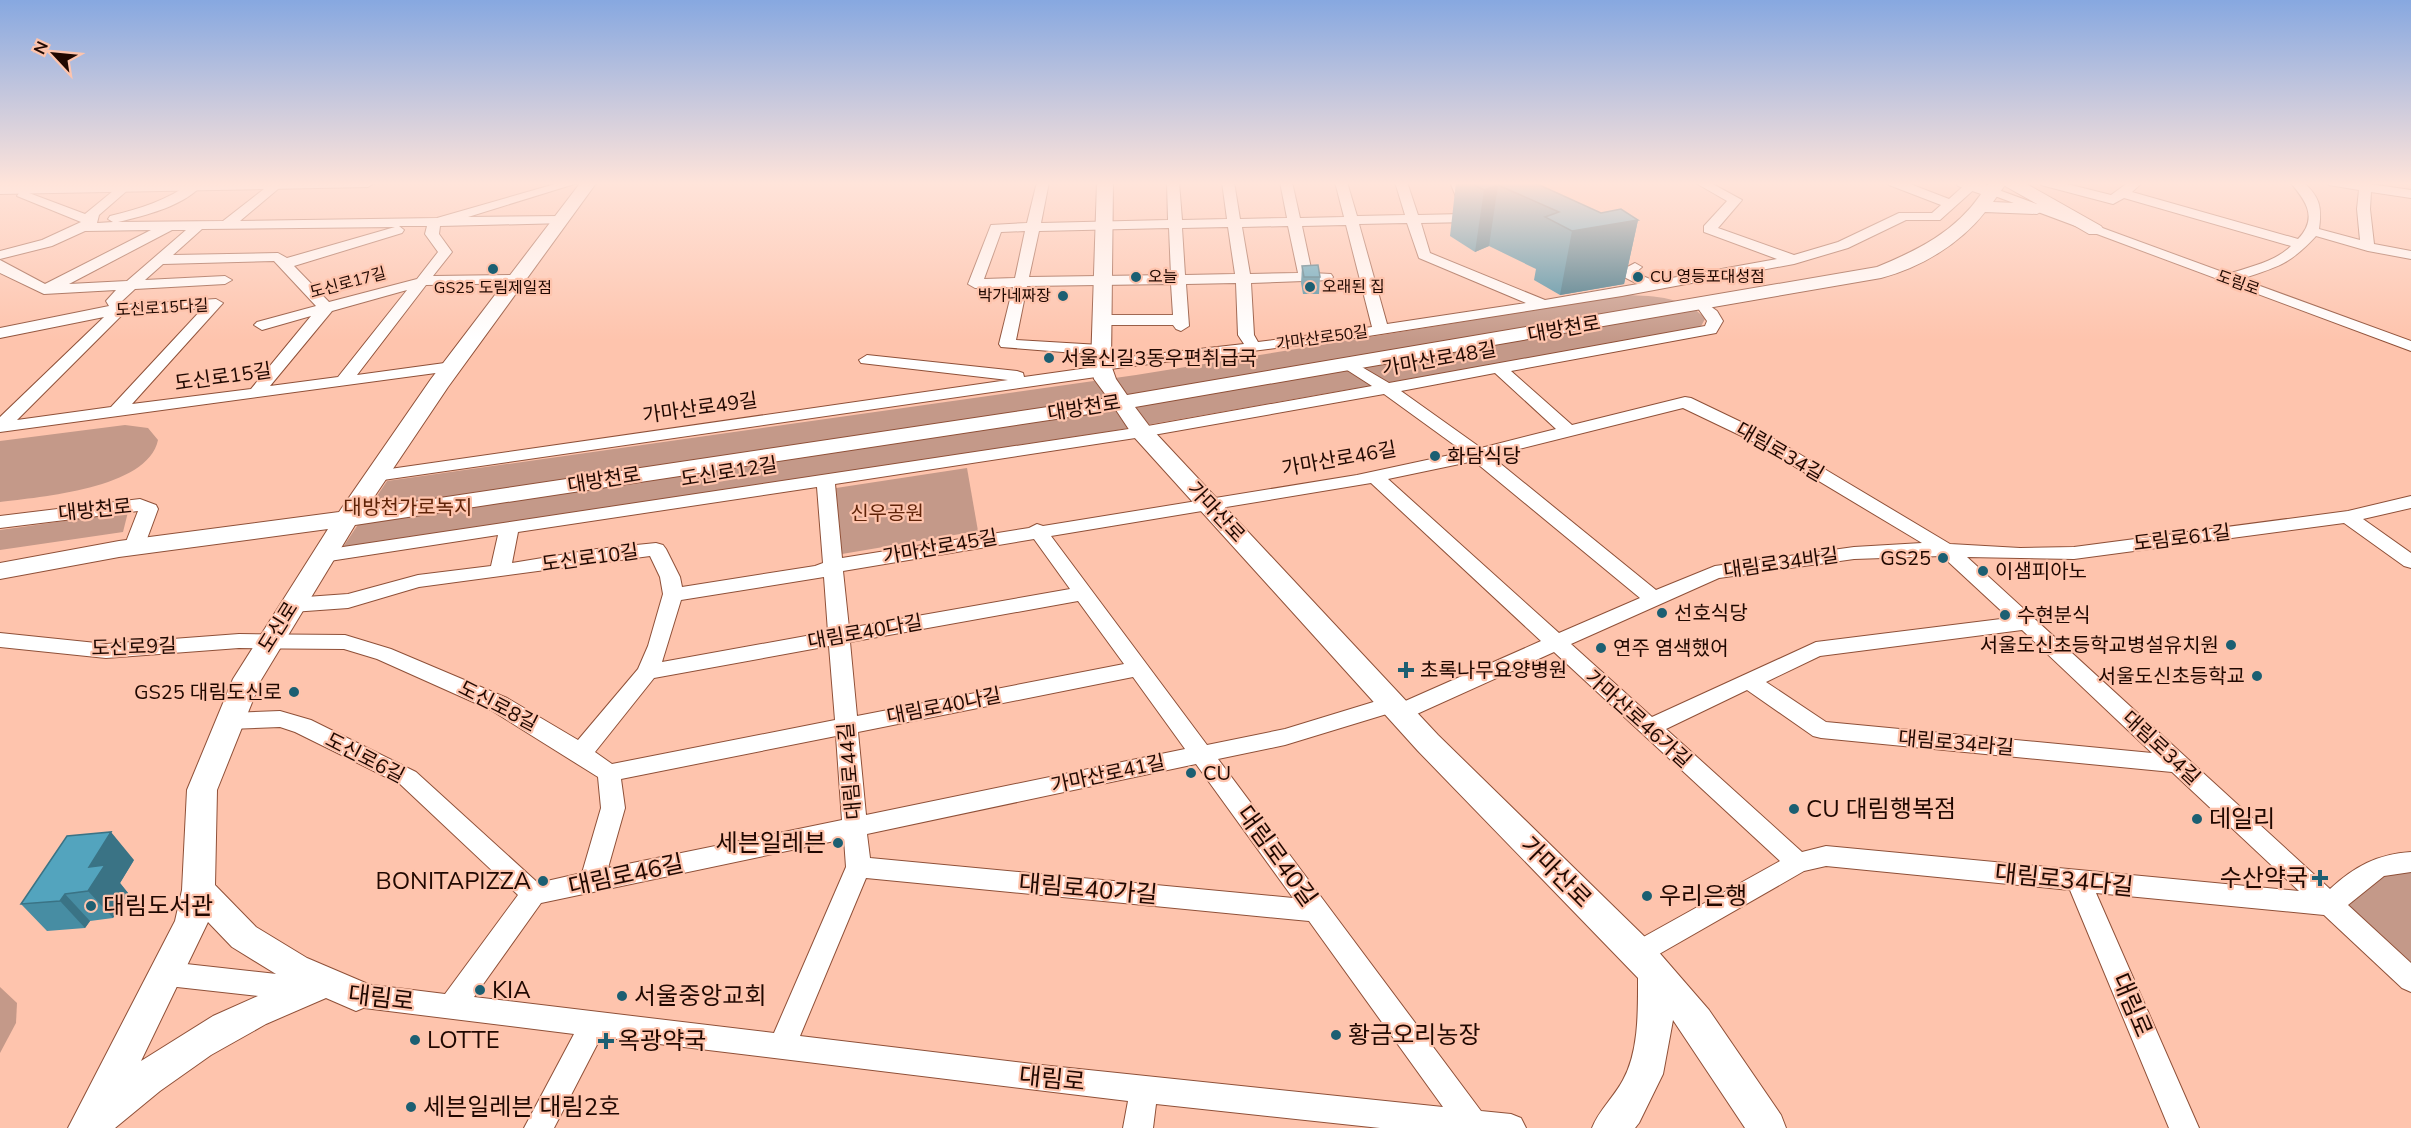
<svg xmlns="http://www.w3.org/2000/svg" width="2411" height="1128" viewBox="0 0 2411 1128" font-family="'Nunito Sans','Noto Sans KR',sans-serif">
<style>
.green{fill:#c49989}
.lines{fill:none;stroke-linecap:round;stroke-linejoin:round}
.minor-casing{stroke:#8f5038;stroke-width:2}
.major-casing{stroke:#8f5038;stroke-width:2}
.minor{fill:#fff;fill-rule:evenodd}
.major{fill:#fff;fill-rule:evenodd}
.wall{fill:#478da3}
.shaded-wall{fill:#3a7385}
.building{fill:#53a4be;stroke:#3a7385;stroke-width:1.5}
.poi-dot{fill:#1c5f72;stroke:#fec4ad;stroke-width:2}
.labels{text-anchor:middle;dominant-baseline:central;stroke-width:4.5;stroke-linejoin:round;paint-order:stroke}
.far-poi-label{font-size:16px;fill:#200801;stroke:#fec4ad;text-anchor:start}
.far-street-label{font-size:16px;fill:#200801;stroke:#fec4ad}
.street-label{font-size:20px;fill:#200801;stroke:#fec4ad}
.poi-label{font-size:20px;fill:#200801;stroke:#fec4ad;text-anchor:start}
.park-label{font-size:20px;fill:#5f2308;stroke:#fec4ad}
.near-poi-label{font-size:24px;fill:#200801;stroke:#fec4ad;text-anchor:start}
.near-street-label{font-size:24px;fill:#200801;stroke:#fec4ad}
</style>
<rect width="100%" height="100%" fill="#fec4ad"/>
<g class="green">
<path d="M1628,295C1653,296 1688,297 1705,319L1700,328L1112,431L343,547L387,481L1136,375Z"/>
<path d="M125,425L148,428L158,440C148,489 39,497 0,502V441Z"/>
<polygon points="967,468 978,531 842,554 836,488"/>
<polygon points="128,512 123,532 0,550 0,530"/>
<polygon points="2411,867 2411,967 2348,907 2365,881"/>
<polygon points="0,987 17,1003 16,1023 0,1053"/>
</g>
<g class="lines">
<defs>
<g id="minor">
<path d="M124,182H137L99,215L97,223L113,222L108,219L110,216C139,209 168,200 192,182H205C185,206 147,215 118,222L223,221L273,182L284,184L240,221L437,218L562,182H581L468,217L561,216L568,220L566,223L440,226L439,234L452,252L433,276L517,275L524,279L517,283L426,285L357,375L452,362L458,364L460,367L458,370L0,432V417L104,317L0,338V328L109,306L106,301L116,290L44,294L0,273V260L45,284L151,230L85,231L52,246L0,259V251L42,240L81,222L17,196L19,193H29L85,214ZM399,226H427L425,234L438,252L417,279L329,302L294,266L402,233L404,230ZM395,227L287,258L278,253L173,255L202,229ZM172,230H186L127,281L69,284ZM274,261L316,306L257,322L254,325L262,330L311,316L251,389L132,404L223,303L216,299L123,305L121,302L135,289L225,284L232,280L225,276L145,280L163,264ZM407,290L338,377L270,386L332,311ZM203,308L111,407L17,420L123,314Z"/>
<path d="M1037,182H1049L1041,223L1168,220L1167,182H1179L1182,220L1227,219L1222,182H1234L1240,219L1287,218L1280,182H1292L1300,218L1344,217L1335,182H1347L1357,216L1405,215L1395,182H1407L1418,215L1463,214L1450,182H1462L1478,218L1471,222L1421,223L1430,253L1545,300L1638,284L1616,273L1635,263L1642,267L1635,273L1655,281L1777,259L1704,232V226L1727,201L1694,182H1709L1742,200L1718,228L1794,255L1838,242L1899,213H1932L1941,205L1889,185L1888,182H1905L1949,199L1968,182H1975L1979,185L1940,220H1906L1848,248L1794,264L1622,296L1362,337L1110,369L1109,374L1103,376L376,481L367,476L376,471L1008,380L861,363L859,360L867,355L1017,371L1023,373L1024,377L1095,367V362L1101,360L1244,344L1238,335L1236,283L1186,284L1189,326L1181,331L1176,329L1173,325H1101L1093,320L1101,315H1173L1171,284L1027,286L1016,340L1100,345L1108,350L1100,355L1001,347L999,344L1013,287L975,288L968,284L991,225L1027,223ZM1407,223L1419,258L1526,303L1387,324L1359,224ZM1346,225L1372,327L1258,342L1254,335L1251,283L1331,280L1333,277L1331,274L1312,273L1302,226ZM1288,226L1298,273L1250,274L1242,227ZM1228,227L1235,274L1185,275L1182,228ZM1169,228L1171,275L1029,277L1039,231ZM1025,231L1015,278L984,279L1001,232Z"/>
<path d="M2040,182H2059L2111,195L2129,182H2143L2132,192L2298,239C2319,217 2305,200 2290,182H2303C2320,197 2322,207 2319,229L2360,240L2357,209L2359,190L2329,185L2328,182H2356L2411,190V198L2371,192L2370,209L2374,244L2411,251V259L2368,251L2316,236C2289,265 2278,267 2241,279L2411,341V351L1984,192L1991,188L1996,189L2228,274C2249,267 2275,262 2291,246L2124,198L2113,204L2041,185Z"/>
<path d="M1702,300L1717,311L1723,321L1716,333L1511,371L1572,425L1685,397L1691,398L1764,433L1950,544L2020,548L2074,547L2348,511L2411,496V508L2363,519L2411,553V568L2404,566L2344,523L2074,559L1967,557L2330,889C2354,867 2377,854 2411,852V872L2384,876L2348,905L2411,963V992L2402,988L2324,915L2096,893L2199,1128H2169L2070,890L1826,866L1804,871L1647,961L1638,964L1629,961L1625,953L1629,945L1780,861L1554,652L1408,718L1400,720L1392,718L1390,713L1285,745L1218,759L1481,1111L1511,1114L1521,1118L1526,1128H1380L1156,1104L1153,1128H1123L1128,1101L601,1037L554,1128H524L574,1034L348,1006L338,1002L335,994L338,986L348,982L445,994L518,895L400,784L295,732L280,727L228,729L220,727L217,721L220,715L228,713L280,711L311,720L416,772L538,883L582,873L601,808L598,777L491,710L377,659L344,649L239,648L106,658L0,647V633L106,644L239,634L345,635L391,649L507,698L578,740L638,669L648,646L663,594L660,577L650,556L419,587L348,608L292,612L285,610L282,605L285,600L292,598L348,594L418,575L491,566L498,535L323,562L316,560L313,556L316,552L323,550L1142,427L1372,386L1344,368L1342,365L1344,362L1350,360L1389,383L1705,326L1707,321L1695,304ZM1495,373L1556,429L1481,448L1401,391ZM1384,394L1464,452L1357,475L1043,526L1037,524L1029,528L842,558L835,484L1142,437ZM1683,408L1752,441L1922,543L1854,547L1715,566L1656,590L1491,456ZM1474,461L1640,598L1559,633L1388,479ZM1371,483L1541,641L1403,702L1393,696L1285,729L1207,745L1051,536ZM817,487L823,563L815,566L682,587L680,577L666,549L663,545L656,543L597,549L512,563L518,532ZM1034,539L1070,589L849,628L843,571ZM1942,556L2009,618L1816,642L1652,717L1571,644L1719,578L1854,559ZM824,577L828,632L662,662L681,600ZM1078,601L1124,664L857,716L850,642ZM2022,630L2152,753L1826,722L1766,682L1820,656ZM829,646L835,720L612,764L595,752L654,678ZM1133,677L1185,749L866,815L858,732ZM1747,690L1813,736L1821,738L2172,772L2299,891L1826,846L1802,852L1666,729ZM836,736L842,820L608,868L625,808L621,779ZM1196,764L1293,898L870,858L867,834ZM844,839L846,867L774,1033L474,997L541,903ZM866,878L1309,921L1443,1107L1041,1065L800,1036Z"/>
<polygon points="140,499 156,505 158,509 144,547 141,551 127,551 124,547 138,511 0,528 0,516"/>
<polygon points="168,962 304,977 314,981 317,989 314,997 304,1001 168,986 159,982 155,974 159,966"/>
</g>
<g id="major">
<polygon points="122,182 376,182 368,187 0,194 0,184"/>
<path d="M581,182H597L448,387L366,509L1108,398L1094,379L1091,365L1097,182H1113L1111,365L1116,379L1127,395L1877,267C1918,250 1955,232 1981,194L1958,186L1956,182H1979L1988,185L1990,182H2023L2101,226L2104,230L2101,234H2089L2046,209L2037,214L1985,212C1960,244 1920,268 1881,278L1135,407L1150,427L1438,735L1650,942L1709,1010L1781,1115L1786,1128H1745L1673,1020L1663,1074L1639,1123L1635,1128H1592C1599,1110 1614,1097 1623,1080C1639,1051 1638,1011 1638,978L1418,751L1134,437L1116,410L355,525L261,680L217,790L215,885L256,927L307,958L368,984L374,995L368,1006L356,1011L326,998L266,1024L211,1055L160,1091L115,1128H68L175,921L182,890L187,790L233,679L328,529L119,557L0,579V563L119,541L339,512L431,379ZM2005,185V186L2037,204L1993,202ZM208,922L232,947L289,982L213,1016L141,1061Z"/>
</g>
</defs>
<use href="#minor" class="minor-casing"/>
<use href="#major" class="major-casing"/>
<use href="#minor" class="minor"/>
<use href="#major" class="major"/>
</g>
<g class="wall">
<polygon points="1456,182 1533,182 1601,213 1638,220 1624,284 1560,295 1534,280 1536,269 1489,246 1475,252 1450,236"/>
<polygon points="1302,266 1320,277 1319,294 1303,294 1301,283"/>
<polygon points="134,860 120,883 128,893 113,918 90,921 85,928 47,931 21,904"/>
</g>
<g class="shaded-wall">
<polygon points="1498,185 1489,246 1475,252 1484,190"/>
<polygon points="1638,220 1624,284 1560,295 1572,231"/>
<polygon points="111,832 134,860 120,883 128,893 113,918 88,891 89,867"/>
<polygon points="65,894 90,921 85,928 60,901"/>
</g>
<g class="building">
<polygon points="1469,182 1533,182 1601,213 1621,209 1638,220 1572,231 1545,217 1559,212 1498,185 1484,190"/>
<polygon points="1318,265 1320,277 1304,277 1302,266"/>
<polygon points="111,832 89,867 105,865 88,891 65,894 60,901 21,904 67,836"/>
</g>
<linearGradient id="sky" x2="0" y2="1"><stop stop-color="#87a8e0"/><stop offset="0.54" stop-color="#ffe4da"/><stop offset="1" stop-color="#ffe4da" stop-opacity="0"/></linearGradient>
<rect width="2411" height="340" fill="url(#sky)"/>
<g class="poi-dot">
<circle cx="493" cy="269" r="6"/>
<circle cx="1136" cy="277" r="6"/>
<circle cx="1638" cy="277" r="6"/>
<circle cx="1310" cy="287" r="6"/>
<circle cx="1063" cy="296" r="6"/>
<circle cx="1049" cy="358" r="6"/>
<circle cx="1435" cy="456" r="6"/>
<circle cx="1943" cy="558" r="6"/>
<circle cx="1983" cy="571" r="6"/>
<circle cx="1662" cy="613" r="6"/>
<circle cx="2005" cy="615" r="6"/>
<circle cx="2231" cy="645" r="6"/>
<circle cx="1601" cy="648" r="6"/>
<path d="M1403 661h6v6h6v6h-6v6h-6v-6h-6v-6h6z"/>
<circle cx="2257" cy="676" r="6"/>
<circle cx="294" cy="692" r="6"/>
<circle cx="1191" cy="773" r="6"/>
<circle cx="1794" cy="809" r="6"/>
<circle cx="2197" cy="819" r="6"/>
<circle cx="838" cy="843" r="6"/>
<path d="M2317 869h6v6h6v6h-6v6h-6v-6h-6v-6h6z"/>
<circle cx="543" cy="881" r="6"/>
<circle cx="1647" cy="896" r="6"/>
<circle cx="91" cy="906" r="6"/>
<circle cx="480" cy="990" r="6"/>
<circle cx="622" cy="996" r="6"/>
<circle cx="1336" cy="1035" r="6"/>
<circle cx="415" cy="1040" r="6"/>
<path d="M603 1032h6v6h6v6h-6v6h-6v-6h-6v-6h6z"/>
<circle cx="411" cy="1107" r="6"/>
</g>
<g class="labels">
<g class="far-poi-label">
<text x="1148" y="277">오늘</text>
<text x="1650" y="277">CU 영등포대성점</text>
<text x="1322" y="287">오래된 집</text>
<text x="493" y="288" text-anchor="middle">GS25 도림제일점</text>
<text x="1051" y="296" text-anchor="end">박가네짜장</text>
</g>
<g class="far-street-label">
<text transform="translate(348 283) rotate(-15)">도신로17길</text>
<text transform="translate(2238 283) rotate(20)">도림로</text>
<text transform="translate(162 308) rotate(-3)">도신로15다길</text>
<text transform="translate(1322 338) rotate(-8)">가마산로50길</text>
</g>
<g class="street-label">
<text transform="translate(1564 329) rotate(-10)">대방천로</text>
<text transform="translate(1439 359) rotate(-10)">가마산로48길</text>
<text transform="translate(223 377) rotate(-8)">도신로15길</text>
<text transform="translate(700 408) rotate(-8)">가마산로49길</text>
<text transform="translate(1084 408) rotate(-9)">대방천로</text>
<text transform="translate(1780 452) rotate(30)">대림로34길</text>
<text transform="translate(1339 459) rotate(-10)">가마산로46길</text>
<text transform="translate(729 472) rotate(-9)">도신로12길</text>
<text transform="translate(604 480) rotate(-9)">대방천로</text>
<text transform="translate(95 510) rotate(-6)">대방천로</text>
<text transform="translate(1216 512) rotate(47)">가마산로</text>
<text transform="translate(2182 538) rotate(-7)">도림로61길</text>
<text transform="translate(940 547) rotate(-10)">가마산로45길</text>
<text transform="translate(590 558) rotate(-8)">도신로10길</text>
<text transform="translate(1781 563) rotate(-8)">대림로34바길</text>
<text transform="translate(278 627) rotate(-58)">도신로</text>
<text transform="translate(865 632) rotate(-10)">대림로40다길</text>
<text transform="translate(134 647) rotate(-2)">도신로9길</text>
<text transform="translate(498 706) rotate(27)">도신로8길</text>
<text transform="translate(944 706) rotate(-11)">대림로40나길</text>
<text transform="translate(1638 719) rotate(42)">가마산로46가길</text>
<text transform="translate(1956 743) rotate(5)">대림로34라길</text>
<text transform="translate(2161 748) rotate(43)">대림로34길</text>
<text transform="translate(365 758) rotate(27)">도신로6길</text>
<text transform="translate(850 771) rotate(-95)">대림로44길</text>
<text transform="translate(1108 774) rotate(-12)">가마산로41길</text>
</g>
<g class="poi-label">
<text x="1061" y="358">서울신길3동우편취급국</text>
<text x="1447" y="456">화담식당</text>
<text x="1931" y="558" text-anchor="end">GS25</text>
<text x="1995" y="571">이샘피아노</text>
<text x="1674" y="613">선호식당</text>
<text x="2017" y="615">수현분식</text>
<text x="2219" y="645" text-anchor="end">서울도신초등학교병설유치원</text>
<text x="1613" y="648">연주 염색했어</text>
<text x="1420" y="670">초록나무요양병원</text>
<text x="2245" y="676" text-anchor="end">서울도신초등학교</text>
<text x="282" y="692" text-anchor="end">GS25 대림도신로</text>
<text x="1203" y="773">CU</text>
</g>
<g class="park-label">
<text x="408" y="507">대방천가로녹지</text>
<text x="887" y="513">신우공원</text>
</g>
<g class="near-poi-label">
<text x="1806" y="809">CU 대림행복점</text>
<text x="2209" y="819">데일리</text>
<text x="826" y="843" text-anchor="end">세븐일레븐</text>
<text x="2308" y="878" text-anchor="end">수산약국</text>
<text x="531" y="881" text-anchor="end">BONITAPIZZA</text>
<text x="1659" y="896">우리은행</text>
<text x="103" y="906">대림도서관</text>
<text x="492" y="990">KIA</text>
<text x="634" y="996">서울중앙교회</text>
<text x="1348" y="1035">황금오리농장</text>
<text x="427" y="1040">LOTTE</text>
<text x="618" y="1041">옥광약국</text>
<text x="423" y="1107">세븐일레븐 대림2호</text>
</g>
<g class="near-street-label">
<text transform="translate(1277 856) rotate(54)">대림로40길</text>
<text transform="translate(1556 872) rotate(45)">가마산로</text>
<text transform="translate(626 875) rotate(-12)">대림로46길</text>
<text transform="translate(2064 880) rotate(6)">대림로34다길</text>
<text transform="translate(1088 889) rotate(5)">대림로40가길</text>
<text transform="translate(381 998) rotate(7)">대림로</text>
<text transform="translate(2132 1005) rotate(67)">대림로</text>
<text transform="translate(1052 1079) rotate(6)">대림로</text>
</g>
</g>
<g transform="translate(54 54) rotate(296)" stroke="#fec4ad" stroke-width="4.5" paint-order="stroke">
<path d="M0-4.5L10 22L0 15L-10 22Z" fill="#200801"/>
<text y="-9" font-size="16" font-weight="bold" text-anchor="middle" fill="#200801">N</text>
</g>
</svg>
